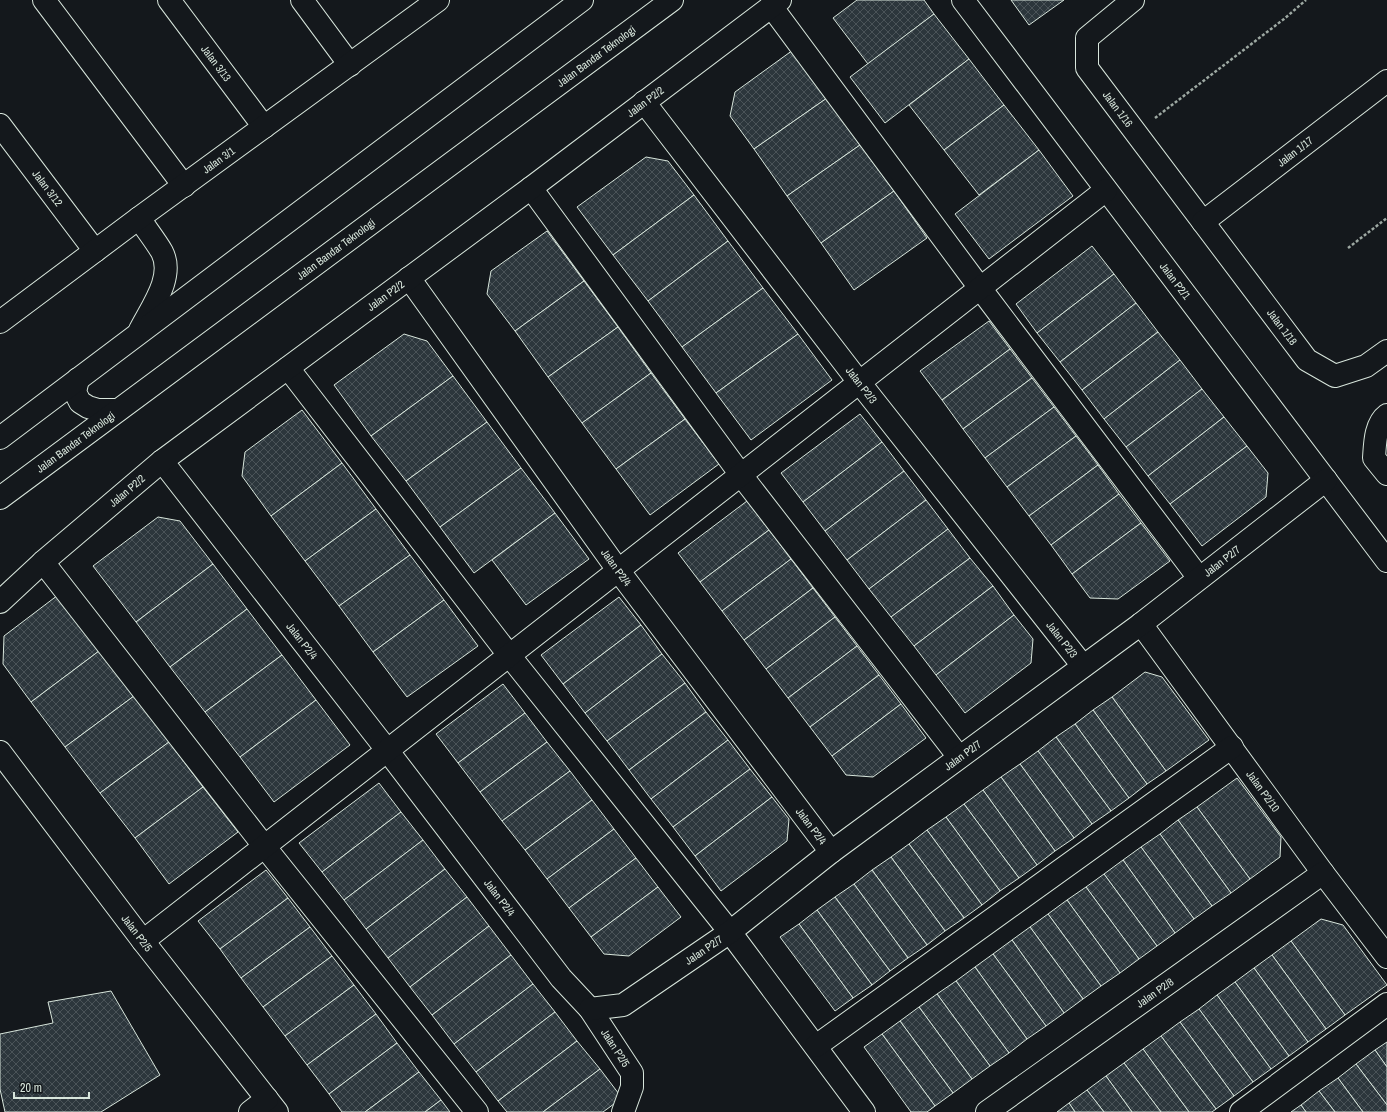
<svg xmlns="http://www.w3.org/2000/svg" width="1387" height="1112" viewBox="0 0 1387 1112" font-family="'Archivo Narrow',sans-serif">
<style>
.building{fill:url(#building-cross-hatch);stroke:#d8e6dc}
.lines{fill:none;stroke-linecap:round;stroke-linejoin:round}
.minor-casing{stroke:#d8e6dc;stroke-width:24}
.path{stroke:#9da8a2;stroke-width:2.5;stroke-dasharray:3 2;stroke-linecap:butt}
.minor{stroke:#14181c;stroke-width:22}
.labels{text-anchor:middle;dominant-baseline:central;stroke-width:3;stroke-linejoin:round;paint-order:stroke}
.street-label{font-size:11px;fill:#d8e6dc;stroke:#14181c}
</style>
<defs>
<pattern id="building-cross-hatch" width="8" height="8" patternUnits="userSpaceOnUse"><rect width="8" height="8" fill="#2c363c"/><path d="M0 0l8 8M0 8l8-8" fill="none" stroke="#4a5358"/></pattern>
</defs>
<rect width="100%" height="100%" fill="#14181c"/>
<g class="building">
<polygon points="857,0 924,0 934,14 868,64 833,18"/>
<polygon points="1011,0 1064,0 1029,25"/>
<polygon points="934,14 969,59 885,123 850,77"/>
<polygon points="793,50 827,98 754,149 730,116 735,92"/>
<polygon points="969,59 1004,105 944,150 909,105"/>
<polygon points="827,98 860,145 787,196 754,149"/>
<polygon points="1004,105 1039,150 979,195 944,150"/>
<polygon points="860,145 894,191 821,243 787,196"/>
<polygon points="1039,150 1073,196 989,259 955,214"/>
<polygon points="646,157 668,161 694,195 613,255 577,207"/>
<polygon points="894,191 927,238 854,290 821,243"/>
<polygon points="694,195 728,241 648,301 613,255"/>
<polygon points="547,231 584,281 515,331 487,294 491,271"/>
<polygon points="728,241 763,288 682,347 648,301"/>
<polygon points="1092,246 1114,274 1037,333 1016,304"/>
<polygon points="1114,274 1136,303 1060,362 1037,333"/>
<polygon points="584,281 618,327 548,377 515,331"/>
<polygon points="763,288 798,334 716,393 682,347"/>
<polygon points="1136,303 1158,332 1082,390 1060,362"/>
<polygon points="989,321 1010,349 942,400 920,371"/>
<polygon points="618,327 651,373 582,423 548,377"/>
<polygon points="1158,332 1180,360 1104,419 1082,390"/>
<polygon points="404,334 427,341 453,376 371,436 334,385"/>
<polygon points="798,334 832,380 751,440 716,393"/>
<polygon points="1010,349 1032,378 963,429 942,400"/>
<polygon points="1180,360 1202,389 1126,447 1104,419"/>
<polygon points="651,373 685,419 616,469 582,423"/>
<polygon points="453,376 487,422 406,481 371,436"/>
<polygon points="1032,378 1054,407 985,458 963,429"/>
<polygon points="1202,389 1224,417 1148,476 1126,447"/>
<polygon points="1054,407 1076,436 1007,487 985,458"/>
<polygon points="302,410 342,463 271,516 242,476 245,452"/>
<polygon points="860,414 882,442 803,502 781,473"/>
<polygon points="1224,417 1247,446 1170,504 1148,476"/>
<polygon points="685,419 719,464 650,515 616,469"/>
<polygon points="487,422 521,468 440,527 406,481"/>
<polygon points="1076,436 1098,465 1029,516 1007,487"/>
<polygon points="882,442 904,471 825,531 803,502"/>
<polygon points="1247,446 1268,473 1266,497 1202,546 1170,504"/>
<polygon points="342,463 376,509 305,561 271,516"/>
<polygon points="1098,465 1119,494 1051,545 1029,516"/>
<polygon points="521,468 555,513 474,573 440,527"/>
<polygon points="904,471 926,500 847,560 825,531"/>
<polygon points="1119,494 1141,523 1072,574 1051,545"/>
<polygon points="926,500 948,529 869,589 847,560"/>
<polygon points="747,501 769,530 700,582 678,553"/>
<polygon points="376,509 410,555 339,606 305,561"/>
<polygon points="555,513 589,559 526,605 492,560"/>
<polygon points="158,517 180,521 213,564 136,622 93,566"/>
<polygon points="1141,523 1170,561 1118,599 1090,598 1072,574"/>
<polygon points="948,529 970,558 891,617 869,589"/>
<polygon points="769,530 791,559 722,611 700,582"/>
<polygon points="410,555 444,600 373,652 339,606"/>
<polygon points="970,558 993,586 914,646 891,617"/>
<polygon points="791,559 813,588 744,640 722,611"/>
<polygon points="213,564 247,609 170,667 136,622"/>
<polygon points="993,586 1014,615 936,675 914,646"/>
<polygon points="813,588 835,617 766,669 744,640"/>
<polygon points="58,595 99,651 31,702 3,664 4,636"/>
<polygon points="619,597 641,625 563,684 541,655"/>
<polygon points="444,600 478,646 407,697 373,652"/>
<polygon points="247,609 282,655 205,712 170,667"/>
<polygon points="1014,615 1033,639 1031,663 965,713 936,675"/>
<polygon points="835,617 857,646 788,698 766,669"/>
<polygon points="641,625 662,654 585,713 563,684"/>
<polygon points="857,646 879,675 810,727 788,698"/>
<polygon points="99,651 134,696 65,747 31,702"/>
<polygon points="662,654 685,683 607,741 585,713"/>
<polygon points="282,655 316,700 240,757 205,712"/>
<polygon points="1145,672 1162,677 1209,740 1166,771 1112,697"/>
<polygon points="879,675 901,704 832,756 810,727"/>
<polygon points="685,683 706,712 629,770 607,741"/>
<polygon points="503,684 525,713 458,763 436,734"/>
<polygon points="134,696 169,742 100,793 65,747"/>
<polygon points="1112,697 1166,771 1147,784 1093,710"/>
<polygon points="316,700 350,745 274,802 240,757"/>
<polygon points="901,704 926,738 873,777 846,775 832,756"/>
<polygon points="1093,710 1147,784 1129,798 1075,724"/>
<polygon points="706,712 728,740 651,799 629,770"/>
<polygon points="525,713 547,742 480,792 458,763"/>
<polygon points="1075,724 1129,798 1111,811 1056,737"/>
<polygon points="1056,737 1111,811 1092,824 1038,751"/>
<polygon points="728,740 750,769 673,827 651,799"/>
<polygon points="169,742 203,787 135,838 100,793"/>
<polygon points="547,742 570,771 502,821 480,792"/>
<polygon points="1038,751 1092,824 1074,838 1020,764"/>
<polygon points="1020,764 1074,838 1055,851 1001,777"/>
<polygon points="750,769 772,797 695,856 673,827"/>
<polygon points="570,771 592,800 525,850 502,821"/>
<polygon points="1001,777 1055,851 1037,865 983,790"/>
<polygon points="1237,778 1281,837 1280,857 1250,879 1197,807"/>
<polygon points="379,783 401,812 322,872 299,843"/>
<polygon points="203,787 238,832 169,884 135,838"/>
<polygon points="983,790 1037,865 1019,878 964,804"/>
<polygon points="772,797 789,819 787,841 721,891 695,856"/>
<polygon points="592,800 614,829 547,879 525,850"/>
<polygon points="964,804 1019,878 1000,891 946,817"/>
<polygon points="1197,807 1250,879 1231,893 1178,820"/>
<polygon points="401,812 423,840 344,900 322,872"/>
<polygon points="946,817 1000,891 982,905 927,830"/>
<polygon points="1178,820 1231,893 1212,906 1160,834"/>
<polygon points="614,829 636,858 569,908 547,879"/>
<polygon points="927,830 982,905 964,918 909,844"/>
<polygon points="1160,834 1212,906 1194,919 1141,847"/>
<polygon points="423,840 445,869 366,929 344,900"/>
<polygon points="909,844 964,918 945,931 891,857"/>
<polygon points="1141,847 1194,919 1175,933 1123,860"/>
<polygon points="891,857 945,931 927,945 872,870"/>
<polygon points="636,858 658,887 591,937 569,908"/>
<polygon points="1123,860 1175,933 1157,946 1104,874"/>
<polygon points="445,869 467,897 388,958 366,929"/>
<polygon points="266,870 288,898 220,949 198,921"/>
<polygon points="872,870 927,945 908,958 854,884"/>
<polygon points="1104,874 1157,946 1139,959 1086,887"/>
<polygon points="854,884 908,958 890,971 835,897"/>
<polygon points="658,887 681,917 629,956 604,954 591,937"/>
<polygon points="1086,887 1139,959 1120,973 1067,900"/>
<polygon points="467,897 489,926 410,987 388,958"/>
<polygon points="835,897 890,971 872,985 817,910"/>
<polygon points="288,898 310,927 241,978 220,949"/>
<polygon points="1067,900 1120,973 1101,986 1048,914"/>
<polygon points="817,910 872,985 853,998 799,924"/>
<polygon points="1048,914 1101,986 1083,999 1030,927"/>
<polygon points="1321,919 1343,925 1387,985 1345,1015 1291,941"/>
<polygon points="799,924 853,998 835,1011 780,937"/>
<polygon points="489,926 511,955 432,1015 410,987"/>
<polygon points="310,927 332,956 263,1007 241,978"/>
<polygon points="1030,927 1083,999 1064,1013 1012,940"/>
<polygon points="1012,940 1064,1013 1046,1026 993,954"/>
<polygon points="1291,941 1345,1015 1326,1029 1272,955"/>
<polygon points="993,954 1046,1026 1027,1039 975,967"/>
<polygon points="511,955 533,984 454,1044 432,1015"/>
<polygon points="1272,955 1326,1029 1308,1042 1254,968"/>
<polygon points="332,956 354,985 285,1036 263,1007"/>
<polygon points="975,967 1027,1039 1009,1053 956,981"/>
<polygon points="1254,968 1308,1042 1289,1056 1235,982"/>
<polygon points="956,981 1009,1053 990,1066 937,994"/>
<polygon points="1235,982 1289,1056 1271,1069 1217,995"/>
<polygon points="533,984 555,1012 476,1072 454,1044"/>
<polygon points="354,985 376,1014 307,1065 285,1036"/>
<polygon points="111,991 160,1075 101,1112 5,1112 0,1089 0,1034 53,1023 48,1002"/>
<polygon points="937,994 990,1066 972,1079 919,1007"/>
<polygon points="1217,995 1271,1069 1253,1082 1199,1009"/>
<polygon points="919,1007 972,1079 953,1093 900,1021"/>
<polygon points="1199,1009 1253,1082 1234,1096 1180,1022"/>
<polygon points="555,1012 577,1041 498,1101 476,1072"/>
<polygon points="376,1014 397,1043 329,1094 307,1065"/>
<polygon points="900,1021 953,1093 935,1106 882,1034"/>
<polygon points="1180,1022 1234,1096 1216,1109 1161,1036"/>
<polygon points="882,1034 935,1106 927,1112 911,1112 864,1047"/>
<polygon points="1161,1036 1216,1109 1212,1112 1189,1112 1143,1049"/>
<polygon points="577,1041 600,1069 543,1112 507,1112 498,1101"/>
<polygon points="1387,1042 1387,1067 1375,1050"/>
<polygon points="397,1043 419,1072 365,1112 342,1112 329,1094"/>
<polygon points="1143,1049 1189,1112 1161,1112 1124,1063"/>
<polygon points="1375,1050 1387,1067 1387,1105 1356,1064"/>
<polygon points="1124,1063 1161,1112 1132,1112 1106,1076"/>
<polygon points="1356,1064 1387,1105 1387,1112 1363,1112 1338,1078"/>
<polygon points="600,1069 622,1098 603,1112 543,1112"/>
<polygon points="419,1072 441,1100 425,1112 365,1112"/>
<polygon points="1106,1076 1132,1112 1104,1112 1087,1090"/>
<polygon points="1338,1078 1363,1112 1335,1112 1319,1091"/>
<polygon points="1087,1090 1104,1112 1075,1112 1069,1103"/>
<polygon points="1319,1091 1335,1112 1306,1112 1301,1105"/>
<polygon points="441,1100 450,1112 425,1112"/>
<polygon points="1069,1103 1075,1112 1057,1112"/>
<polygon points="1301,1105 1306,1112 1291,1112"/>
</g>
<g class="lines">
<defs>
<g id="minor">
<polyline points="44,0 184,186"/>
<path id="s1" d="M169,0L264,127"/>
<polyline points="302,0 350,65"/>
<path id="s2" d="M963,0L1387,561"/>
<path id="s3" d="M1133,0L1087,38V68L1307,360L1335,376L1366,366L1387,351"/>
<polyline points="771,6 980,288 1199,578"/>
<path id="s4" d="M644,102L859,382L1083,666"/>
<path id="s5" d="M0,125L95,251"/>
<polyline points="531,188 741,475 959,757"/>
<path d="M139,218C146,229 155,240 162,252C175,277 151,308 140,330"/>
<path id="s6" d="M1203,222L1387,81"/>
<path id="s7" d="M409,278L618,570L831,852"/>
<path id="s8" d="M0,322L139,218L438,0"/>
<polyline points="288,368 509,655 730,932 864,1112"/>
<polyline points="78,379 75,392 80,402 88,407 98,410 118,410"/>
<path d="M1387,415C1375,424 1375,444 1374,458L1387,474"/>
<polyline points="0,438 582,0"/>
<path id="s9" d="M162,461L387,750L561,978L590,1009L632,1073V1087L623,1112"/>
<path id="s10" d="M0,498L672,0"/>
<polyline points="43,562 264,846 477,1112"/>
<path id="s11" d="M0,602L43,562L162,461L531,188L780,0"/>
<path id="s12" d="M1141,624L1323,873L1387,957"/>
<path id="s13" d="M0,752L143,941L277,1112"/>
<polyline points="143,941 1106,190"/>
<path id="s14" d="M590,1009L623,1005L730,932L831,852L1141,624L1326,480"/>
<polyline points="816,1046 1232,747"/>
<polyline points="250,1112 267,1099"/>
<path id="s15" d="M987,1112L1323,873"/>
<polyline points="1241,1112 1387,1004"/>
</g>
</defs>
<use href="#minor" class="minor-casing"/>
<g class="path">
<polyline points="1155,118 1284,19 1306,0"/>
<polyline points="1348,248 1387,218"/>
</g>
<use href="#minor" class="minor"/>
</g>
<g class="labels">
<g class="street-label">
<text stroke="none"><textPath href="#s10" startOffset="742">Jalan Bandar Teknologi</textPath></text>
<text stroke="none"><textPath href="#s1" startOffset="79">Jalan 3/13</textPath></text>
<text stroke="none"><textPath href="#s11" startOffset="817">Jalan P2/2</textPath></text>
<text stroke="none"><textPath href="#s3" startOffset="141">Jalan 1/16</textPath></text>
<text stroke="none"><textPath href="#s6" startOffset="116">Jalan 1/17</textPath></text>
<text stroke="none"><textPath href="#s8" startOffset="272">Jalan 3/1</textPath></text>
<text stroke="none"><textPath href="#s5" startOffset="79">Jalan 3/12</textPath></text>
<text stroke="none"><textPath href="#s10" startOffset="418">Jalan Bandar Teknologi</textPath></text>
<text stroke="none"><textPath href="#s2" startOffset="352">Jalan P2/1</textPath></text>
<text stroke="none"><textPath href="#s11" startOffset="493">Jalan P2/2</textPath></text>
<text stroke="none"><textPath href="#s3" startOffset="414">Jalan 1/18</textPath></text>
<text stroke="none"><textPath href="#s4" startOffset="357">Jalan P2/3</textPath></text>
<text stroke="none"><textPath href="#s10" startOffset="94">Jalan Bandar Teknologi</textPath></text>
<text stroke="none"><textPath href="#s11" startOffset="169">Jalan P2/2</textPath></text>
<text stroke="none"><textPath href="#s14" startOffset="779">Jalan P2/7</textPath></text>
<text stroke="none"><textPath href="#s7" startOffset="356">Jalan P2/4</textPath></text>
<text stroke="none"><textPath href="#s4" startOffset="681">Jalan P2/3</textPath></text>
<text stroke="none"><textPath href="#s9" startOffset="228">Jalan P2/4</textPath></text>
<text stroke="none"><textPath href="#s14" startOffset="455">Jalan P2/7</textPath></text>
<text stroke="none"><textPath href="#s12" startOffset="207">Jalan P2/10</textPath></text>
<text stroke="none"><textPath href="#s7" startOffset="680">Jalan P2/4</textPath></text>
<text stroke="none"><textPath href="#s9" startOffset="552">Jalan P2/4</textPath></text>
<text stroke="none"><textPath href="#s13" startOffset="227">Jalan P2/5</textPath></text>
<text stroke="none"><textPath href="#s14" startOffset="131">Jalan P2/7</textPath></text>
<text stroke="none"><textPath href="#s15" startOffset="206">Jalan P2/8</textPath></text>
<text stroke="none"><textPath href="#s9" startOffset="742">Jalan P2/5</textPath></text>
</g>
</g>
<path d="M14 1092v6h75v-6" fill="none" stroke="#d8e6dc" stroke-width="2"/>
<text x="20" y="1092" font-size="12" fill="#d8e6dc" stroke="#14181c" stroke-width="3" paint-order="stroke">20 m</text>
</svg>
